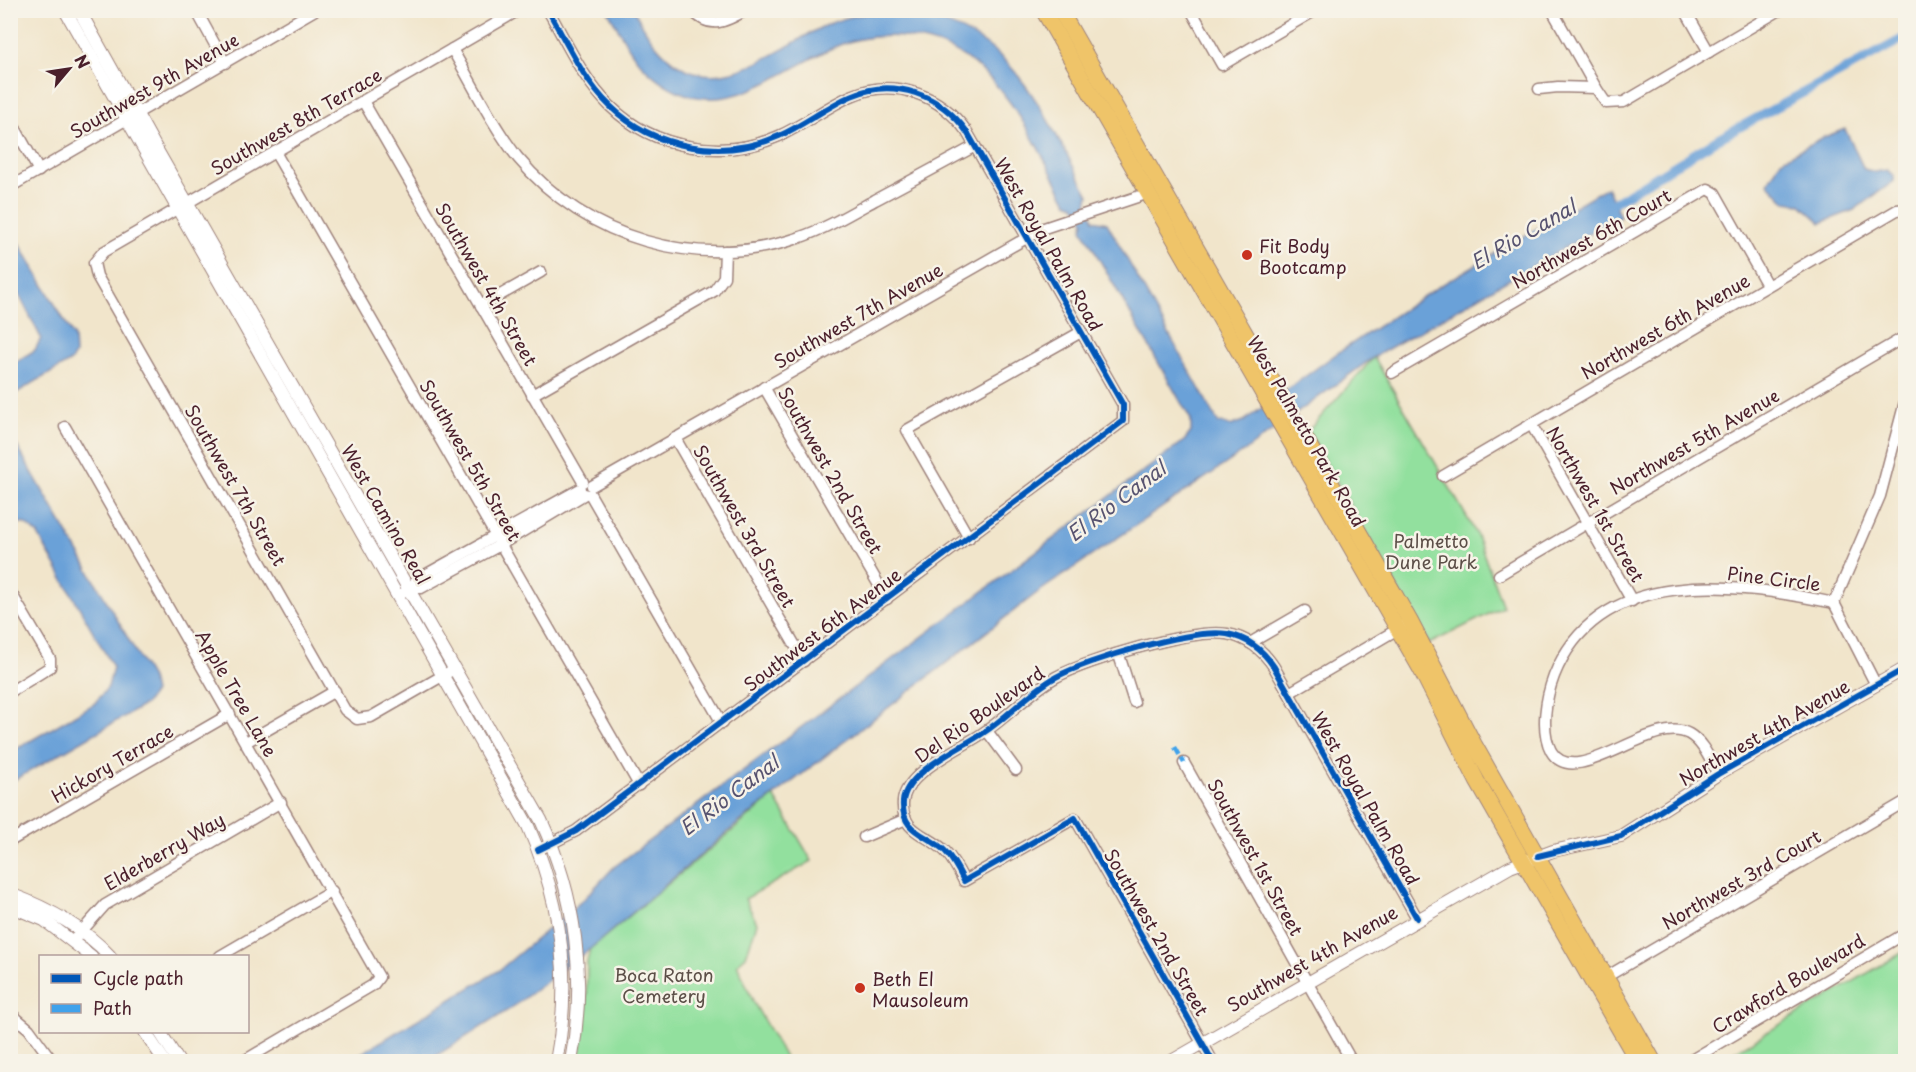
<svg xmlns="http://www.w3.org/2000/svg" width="1916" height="1072" viewBox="0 0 1916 1072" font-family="'Playpen Sans',sans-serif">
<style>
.green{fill:#92e09e;stroke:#6e8064;stroke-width:1.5}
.water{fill:#6ba1d8;stroke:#5a6082;stroke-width:1.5}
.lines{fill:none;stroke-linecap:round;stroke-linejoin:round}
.canal{stroke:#6ba1d8;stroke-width:9}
.minor-casing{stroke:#9e827b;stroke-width:13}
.tertiary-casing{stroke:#9e827b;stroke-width:14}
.primary-casing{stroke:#9e827b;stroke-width:17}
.minor{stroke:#fff;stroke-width:10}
.tertiary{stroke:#fff;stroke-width:12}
.primary{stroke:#efc469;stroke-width:15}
.quiet{stroke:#40a2eb;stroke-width:4.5;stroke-dasharray:9 4.5;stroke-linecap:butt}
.cycleway-casing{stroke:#f7f3e8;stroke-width:10}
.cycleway{stroke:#0057b8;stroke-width:6}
.poi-dot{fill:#c8321e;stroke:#f7f3e8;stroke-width:2}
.labels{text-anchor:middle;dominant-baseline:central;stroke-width:5;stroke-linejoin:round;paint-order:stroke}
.street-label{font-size:18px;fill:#4a1f2b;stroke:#f7f3e8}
.poi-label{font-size:18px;fill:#4a1f2b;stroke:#f7f3e8;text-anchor:start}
.park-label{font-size:18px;fill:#5c4f48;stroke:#f7f3e8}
.water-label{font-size:20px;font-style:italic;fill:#575370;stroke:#f7f3e8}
</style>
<rect width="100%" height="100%" fill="#f7f3e8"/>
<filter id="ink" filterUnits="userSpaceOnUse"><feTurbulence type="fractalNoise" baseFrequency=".0167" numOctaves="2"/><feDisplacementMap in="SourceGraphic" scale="12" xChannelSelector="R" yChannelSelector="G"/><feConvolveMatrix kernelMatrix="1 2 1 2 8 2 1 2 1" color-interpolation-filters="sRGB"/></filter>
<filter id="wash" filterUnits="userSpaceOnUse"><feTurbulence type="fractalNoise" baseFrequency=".008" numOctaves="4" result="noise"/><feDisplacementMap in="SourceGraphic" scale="24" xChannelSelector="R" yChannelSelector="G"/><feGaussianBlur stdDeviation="1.35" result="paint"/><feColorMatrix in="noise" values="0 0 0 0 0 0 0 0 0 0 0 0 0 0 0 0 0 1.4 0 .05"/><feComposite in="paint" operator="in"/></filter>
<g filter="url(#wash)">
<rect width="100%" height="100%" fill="#f1e5cb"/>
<g class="green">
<polygon points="1374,357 1476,533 1503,607 1429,644 1308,431"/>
<polygon points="774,796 812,861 745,899 757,923 746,956 737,964 754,1003 787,1061 579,1062 586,1016 587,961 590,949"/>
<polygon points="1905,951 1905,1061 1718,1061"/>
</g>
<g class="water">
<path d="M608,11H634C641,22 647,35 656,45C709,109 768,54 822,27C877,0 953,14 998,54C1037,89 1063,150 1089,195L1087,204L1094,220L1107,223L1218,422L1230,426L1244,421L1336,354L1433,290L1607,187L1620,216L1374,357L1246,450L1037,593L736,825L590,949L510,1009L428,1061L347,1062L498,971L584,899L614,867L1184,441L1191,432V420L1082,229L1084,221L1075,205L1067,202C1042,157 1019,103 980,69C941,34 877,27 830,49C769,78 713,131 648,71C630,55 620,31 608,11Z"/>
<polygon points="1845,129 1864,169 1875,172 1887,170 1894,176 1894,181 1854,210 1821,223 1800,204 1786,202 1768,183 1781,160 1822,138"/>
<polygon points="19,243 74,337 75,354 71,361 11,396 11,365 35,350 41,338 11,279 11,248"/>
<polygon points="10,434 151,678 154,692 146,704 11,782 11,752 94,704 108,687 113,667 37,533 25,524 11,521"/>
</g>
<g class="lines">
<polyline class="canal" points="1605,208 1718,139 1906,37"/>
</g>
</g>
<g filter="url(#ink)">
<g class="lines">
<defs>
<g id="minor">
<polyline points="196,10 225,63"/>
<path d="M692,10C710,31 727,21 746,10"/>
<polyline points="1191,10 1222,65 1316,10"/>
<polyline points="1552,10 1596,88"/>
<polyline points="1685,10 1709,52"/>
<path d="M452,49C473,85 492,125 518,158C586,239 698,272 798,238C825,229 850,214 875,200C909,182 942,164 975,146"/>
<polyline points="1539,89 1558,87 1596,88 1606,103 1624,102 1780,10"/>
<polyline points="363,101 583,482"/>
<polyline points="10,119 39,171"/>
<polyline points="275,152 639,785"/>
<polyline points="10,187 315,10"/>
<polyline points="481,306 541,272"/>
<polyline points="1392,373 1708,189 1715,193 1767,285"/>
<polyline points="764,387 887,599"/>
<polyline points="532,395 714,291 724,277 725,251"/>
<polyline points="1531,424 1632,601"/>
<polyline points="65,427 379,977 373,985 242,1062"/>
<polyline points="675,438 804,661"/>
<polyline points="1443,476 1897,210 1906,209"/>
<polyline points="592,486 1044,228 1149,193"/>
<polyline points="590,494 722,723"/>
<polyline points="969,538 907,430 1081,332"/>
<polyline points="1499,575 1906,336"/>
<polyline points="412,588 421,588 500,545 585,494"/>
<polyline points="10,591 50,659 50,667 10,692"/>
<polyline points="403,593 412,588 416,580 580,489"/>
<polyline points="1250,643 1305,611"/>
<polyline points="1119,655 1134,702"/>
<polyline points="449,672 371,717 357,719 345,710 97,276 94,263 103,252 519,10"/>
<polyline points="1876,685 1834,603 1880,496 1906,398"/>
<polyline points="1289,693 1403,626"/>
<polyline points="987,731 1016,770"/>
<polyline points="246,742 335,691"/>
<polyline points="1184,763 1352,1062"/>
<path d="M1718,774C1710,760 1703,742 1689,734C1652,713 1575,793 1551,751C1540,730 1546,697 1554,676C1599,563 1739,583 1834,603"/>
<polyline points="864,837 906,819"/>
<polyline points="10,841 230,714"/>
<path d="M538,850L576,831L1123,421V405L967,132C941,95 894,77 851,96C826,107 804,125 779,136C723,161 654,149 610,106C583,80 567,43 548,10"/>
<polyline points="73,941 105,905 281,802"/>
<polyline points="220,956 332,891"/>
<polyline points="1601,980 1906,801"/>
<polyline points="10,1013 29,1029 53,1062"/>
<path d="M1213,1062L1075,818L964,881C959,871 953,859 945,851C928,834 901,833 903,802C905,772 960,749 983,733C1009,716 1029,692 1056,677C1087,660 1193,628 1227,634C1248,638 1263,650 1274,667L1417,918"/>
<polyline points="1688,1062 1906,933"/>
</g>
<g id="tertiary">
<path d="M65,10L528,826C561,901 572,981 556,1062"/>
<path d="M79,10L158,152L541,820C576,896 587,979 571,1062"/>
<path d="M10,894C48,908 83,927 110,956"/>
<polyline points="10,906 44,920 91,956"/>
<polyline points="145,1032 165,1062"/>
<polyline points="160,1032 179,1062"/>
<polyline points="1170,1062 1510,867 1553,851 1621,836 1718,774 1906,668"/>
</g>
<g id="primary">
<polyline points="1043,10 1420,668 1477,781 1638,1062"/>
<polyline points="1060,10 1410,621 1474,744 1654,1062"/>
</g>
</defs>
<use href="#minor" class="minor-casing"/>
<use href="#tertiary" class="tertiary-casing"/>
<use href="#primary" class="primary-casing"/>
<use href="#minor" class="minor"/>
<use href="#tertiary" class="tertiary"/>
<use href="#primary" class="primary"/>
<polyline class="quiet" points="1175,747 1184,763"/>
<defs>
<g id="cycleway">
<path d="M538,850L576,831L1123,421V405L967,132C941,95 894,77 851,96C826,107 804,125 779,136C723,161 654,149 610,106C583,80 567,43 548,10"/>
<polyline points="1538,856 1621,836 1718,774 1906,668"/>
<path d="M1213,1062L1075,818L964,881C959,871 953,859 945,851C928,834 901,833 903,802C905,772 960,749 983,733C1009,716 1029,692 1056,677C1087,660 1193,628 1227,634C1248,638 1263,650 1274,667L1417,918"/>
</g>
</defs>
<use href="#cycleway" class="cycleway-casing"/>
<use href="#cycleway" class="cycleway"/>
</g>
</g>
<g class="poi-dot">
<circle cx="1247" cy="255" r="6"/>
<circle cx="860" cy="988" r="6"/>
</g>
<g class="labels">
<g class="street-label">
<text transform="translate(154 85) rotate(-30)">Southwest 9th Avenue</text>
<text transform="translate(296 121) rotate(-30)">Southwest 8th Terrace</text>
<text transform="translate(1591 238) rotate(-30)">Northwest 6th Court</text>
<text transform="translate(1049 244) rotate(60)">West Royal Palm Road</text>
<text transform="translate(487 284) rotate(60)">Southwest 4th Street</text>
<text transform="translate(858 315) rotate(-30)">Southwest 7th Avenue</text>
<text transform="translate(1665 326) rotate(-30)">Northwest 6th Avenue</text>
<text transform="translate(1307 431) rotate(60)">West Palmetto Park Road</text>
<text transform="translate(1694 441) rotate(-30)">Northwest 5th Avenue</text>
<text transform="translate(471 460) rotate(60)">Southwest 5th Street</text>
<text transform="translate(831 470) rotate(60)">Southwest 2nd Street</text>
<text transform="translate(236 485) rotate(60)">Southwest 7th Street</text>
<text transform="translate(1596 504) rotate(60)">Northwest 1st Street</text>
<text transform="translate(386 514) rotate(60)">West Camino Real</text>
<text transform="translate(745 526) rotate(60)">Southwest 3rd Street</text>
<text transform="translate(1774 578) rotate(7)">Pine Circle</text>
<text transform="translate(822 629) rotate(-37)">Southwest 6th Avenue</text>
<text transform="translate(237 693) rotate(60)">Apple Tree Lane</text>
<text transform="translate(979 714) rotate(-35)">Del Rio Boulevard</text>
<text transform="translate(1764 732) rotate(-30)">Northwest 4th Avenue</text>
<text transform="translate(112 763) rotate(-30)">Hickory Terrace</text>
<text transform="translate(1366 798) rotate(60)">West Royal Palm Road</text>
<text transform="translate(164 851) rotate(-30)">Elderberry Way</text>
<text transform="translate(1256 857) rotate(61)">Southwest 1st Street</text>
<text transform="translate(1741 879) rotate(-30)">Northwest 3rd Court</text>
<text transform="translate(1157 932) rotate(60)">Southwest 2nd Street</text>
<text transform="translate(1312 958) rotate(-30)">Southwest 4th Avenue</text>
<text transform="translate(1788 983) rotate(-31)">Crawford Boulevard</text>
</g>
<g class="poi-label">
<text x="1259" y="245">Fit Body<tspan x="1259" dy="21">Bootcamp</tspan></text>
<text x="872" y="978">Beth El<tspan x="872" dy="21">Mausoleum</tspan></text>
</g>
<g class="park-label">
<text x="1431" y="540">Palmetto<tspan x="1431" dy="21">Dune Park</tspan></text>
<text x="664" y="974">Boca Raton<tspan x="664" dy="21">Cemetery</tspan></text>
</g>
<g class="water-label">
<text transform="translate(1523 234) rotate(-30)">El Rio Canal</text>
<text transform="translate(1116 501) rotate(-37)">El Rio Canal</text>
<text transform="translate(729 795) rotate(-37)">El Rio Canal</text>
</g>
</g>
<rect width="1916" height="1072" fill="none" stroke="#f7f3e8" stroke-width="36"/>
<rect x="39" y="955" width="210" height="78" fill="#f7f3e8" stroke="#b29e9c" stroke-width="1.5"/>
<rect x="51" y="974" width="30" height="9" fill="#0057b8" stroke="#b29e9c" stroke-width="1.5"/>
<text x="93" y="985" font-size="18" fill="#4a1f2b">Cycle path</text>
<rect x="51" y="1004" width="30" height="9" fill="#40a2eb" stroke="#b29e9c" stroke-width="1.5"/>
<text x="93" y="1015" font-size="18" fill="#4a1f2b">Path</text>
<g transform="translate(69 69) rotate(61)" stroke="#f7f3e8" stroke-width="4.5" paint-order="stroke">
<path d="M0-4.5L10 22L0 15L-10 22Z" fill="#4a1f2b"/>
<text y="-9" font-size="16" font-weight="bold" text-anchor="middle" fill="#4a1f2b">N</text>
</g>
</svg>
